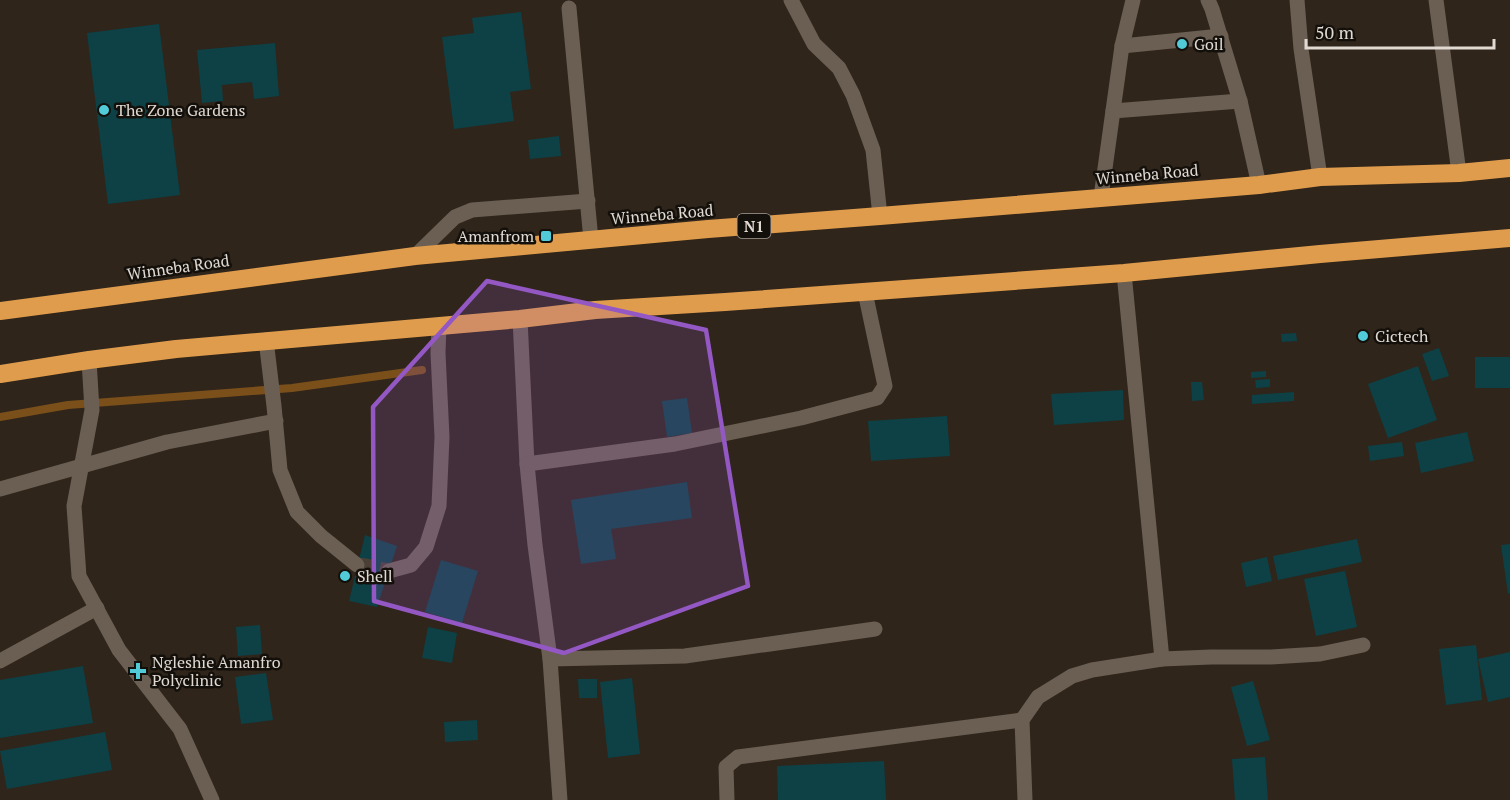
<svg xmlns="http://www.w3.org/2000/svg" width="1510" height="800" viewBox="0 0 1510 800" font-family="'PT Serif',serif">
<style>
.lines{fill:none;stroke-linecap:round;stroke-linejoin:round}
.stream{stroke:#7a4f1a;stroke-width:8}
.building{fill:#0d4146}
.minor-tunnel{stroke:#4a4036;stroke-width:15;stroke-dasharray:15 8;stroke-linecap:butt}
.minor{stroke:#6b5f53;stroke-width:15}
.highway{stroke:#e09c4d;stroke-width:18}
.marked{fill:#9458c4;fill-opacity:0.2;stroke:#9458c4;stroke-width:4.5;stroke-linejoin:round}
.poi-dot{fill:#52cbd9;stroke:#130f0a;stroke-width:2}
.labels{text-anchor:middle;dominant-baseline:central;stroke-width:5;stroke-linejoin:round;paint-order:stroke}
.shield{fill:#130f0a;stroke:#a39d97;stroke-width:1.5}
.shield-label{font-size:15px;font-weight:bold;fill:#e1dad3}
.poi-label{font-size:16px;fill:#e1dad3;stroke:#130f0a;text-anchor:start}
.street-label{font-size:16px;fill:#e1dad3;stroke:#130f0a}
</style>
<rect width="100%" height="100%" fill="#2f251a"/>
<g class="lines">
<polyline class="stream" points="0,417 68,405 292,388 422,370"/>
</g>
<g class="building">
<polygon points="521,12 531,89 510,92 514,121 454,129 442,37 474,33 472,18"/>
<polygon points="159,24 180,195 108,204 87,33"/>
<polygon points="275,43 279,96 254,99 252,82 222,85 223,101 202,103 197,50"/>
<polygon points="559,136 561,156 530,159 528,140"/>
<polygon points="1296,333 1297,341 1282,342 1281,334"/>
<polygon points="1439,348 1449,376 1432,381 1422,354"/>
<rect x="1475" y="357" width="35" height="31"/>
<polygon points="1418,366 1437,420 1388,438 1368,384"/>
<polygon points="1266,371 1266,377 1251,378 1251,372"/>
<polygon points="1270,379 1270,387 1256,388 1255,380"/>
<polygon points="1191,382 1202,382 1204,400 1192,401"/>
<polygon points="1123,390 1124,420 1054,425 1051,394"/>
<polygon points="1294,392 1294,401 1252,404 1252,395"/>
<polygon points="687,398 692,433 667,437 662,401"/>
<polygon points="947,416 950,456 871,461 868,421"/>
<polygon points="1467,432 1474,461 1421,473 1415,443"/>
<polygon points="1402,442 1404,456 1370,461 1368,446"/>
<polygon points="687,482 692,518 611,529 616,559 581,564 571,500"/>
<polygon points="365,535 397,546 377,607 349,601"/>
<polygon points="1357,539 1362,562 1278,580 1273,556"/>
<polygon points="1510,544 1510,593 1508,594 1501,545"/>
<polygon points="1267,557 1272,581 1246,587 1241,563"/>
<polygon points="441,560 478,571 462,623 425,612"/>
<polygon points="1345,571 1357,627 1316,636 1304,579"/>
<polygon points="260,625 262,654 238,656 236,627"/>
<polygon points="428,627 457,633 452,663 422,658"/>
<polygon points="1476,645 1482,700 1446,705 1439,649"/>
<polygon points="1510,652 1510,697 1488,702 1478,659"/>
<polygon points="83,666 93,723 0,738 0,680"/>
<polygon points="266,673 273,720 241,724 235,677"/>
<polygon points="632,678 640,754 608,758 600,682"/>
<polygon points="578,679 597,679 597,698 579,698"/>
<polygon points="1253,681 1270,740 1247,746 1231,687"/>
<polygon points="477,720 478,740 445,742 444,722"/>
<polygon points="105,732 112,770 7,789 0,751"/>
<polygon points="1265,757 1268,800 1235,800 1232,759"/>
<polygon points="884,761 886,800 778,800 777,766"/>
</g>
<g class="lines">
<polyline class="minor-tunnel" points="357,565 366,566 389,571"/>
<g class="minor">
<polyline points="791,0 814,44 839,68 853,95 873,150 880,216"/>
<polyline points="1208,0 1212,9 1240,101 1259,185"/>
<polyline points="1297,0 1301,49 1320,177"/>
<polyline points="1436,0 1459,173"/>
<polyline points="569,8 591,240"/>
<polyline points="1122,46 1221,36"/>
<polyline points="1113,111 1240,101"/>
<polyline points="1101,197 1122,46 1133,0"/>
<polyline points="415,256 455,217 472,210 588,201"/>
<polyline points="1124,273 1162,659"/>
<polyline points="520,319 527,464 535,545 550,659 560,800"/>
<polyline points="266,340 274,406 280,470 297,512 321,536 357,565"/>
<polyline points="89,360 92,410 74,506 79,576 119,650 180,729 212,800"/>
<polyline points="527,464 675,444 801,418 877,398 885,386 865,292"/>
<polyline points="0,489 167,442 276,421"/>
<polyline points="389,571 411,565 426,547 439,506 442,437 438,353 439,325"/>
<polyline points="550,659 685,656 875,629"/>
<polyline points="0,661 97,608"/>
<polyline points="727,800 726,767 738,757 1022,720"/>
<polyline points="1025,800 1022,720 1038,697 1072,676 1092,670 1162,659 1211,657 1271,657 1320,654 1363,645"/>
</g>
<g class="highway">
<polyline points="0,311 415,256 708,229 880,216 1259,185 1320,177 1459,173 1510,168"/>
<polyline points="0,374 89,360 176,349 520,319 595,310 725,302 1124,273 1320,254 1510,238"/>
</g>
</g>
<path class="marked" d="M487,281L706,330L748,586L564,653L374,601L373,407Z"/>
<g class="poi-dot">
<circle cx="1182" cy="44" r="6"/>
<circle cx="104" cy="110" r="6"/>
<rect x="540" y="230" width="12" height="12" rx="3"/>
<circle cx="1363" cy="336" r="6"/>
<circle cx="345" cy="576" r="6"/>
<path d="M135 662h6v6h6v6h-6v6h-6v-6h-6v-6h6z"/>
</g>
<g class="labels">
<rect class="shield" x="737.5" y="214" width="33" height="24" rx="4.5"/>
<g class="shield-label">
<text x="754" y="226">N1</text>
</g>
<g class="poi-label">
<text x="1194" y="44">Goil</text>
<text x="116" y="110">The Zone Gardens</text>
<text x="534" y="236" text-anchor="end">Amanfrom</text>
<text x="1375" y="336">Cictech</text>
<text x="357" y="576">Shell</text>
<text x="152" y="662">Ngleshie Amanfro<tspan x="152" dy="18">Polyclinic</tspan></text>
</g>
<g class="street-label">
<text transform="translate(1147 174) rotate(-5)">Winneba Road</text>
<text transform="translate(662 214) rotate(-5)">Winneba Road</text>
<text transform="translate(178 267) rotate(-8)">Winneba Road</text>
</g>
</g>
<path d="M1306 39v9h188v-9" fill="none" stroke="#e1dad3" stroke-width="3"/>
<text x="1315" y="39" font-size="18" fill="#e1dad3" stroke="#130f0a" stroke-width="4.5" paint-order="stroke">50 m</text>
</svg>
